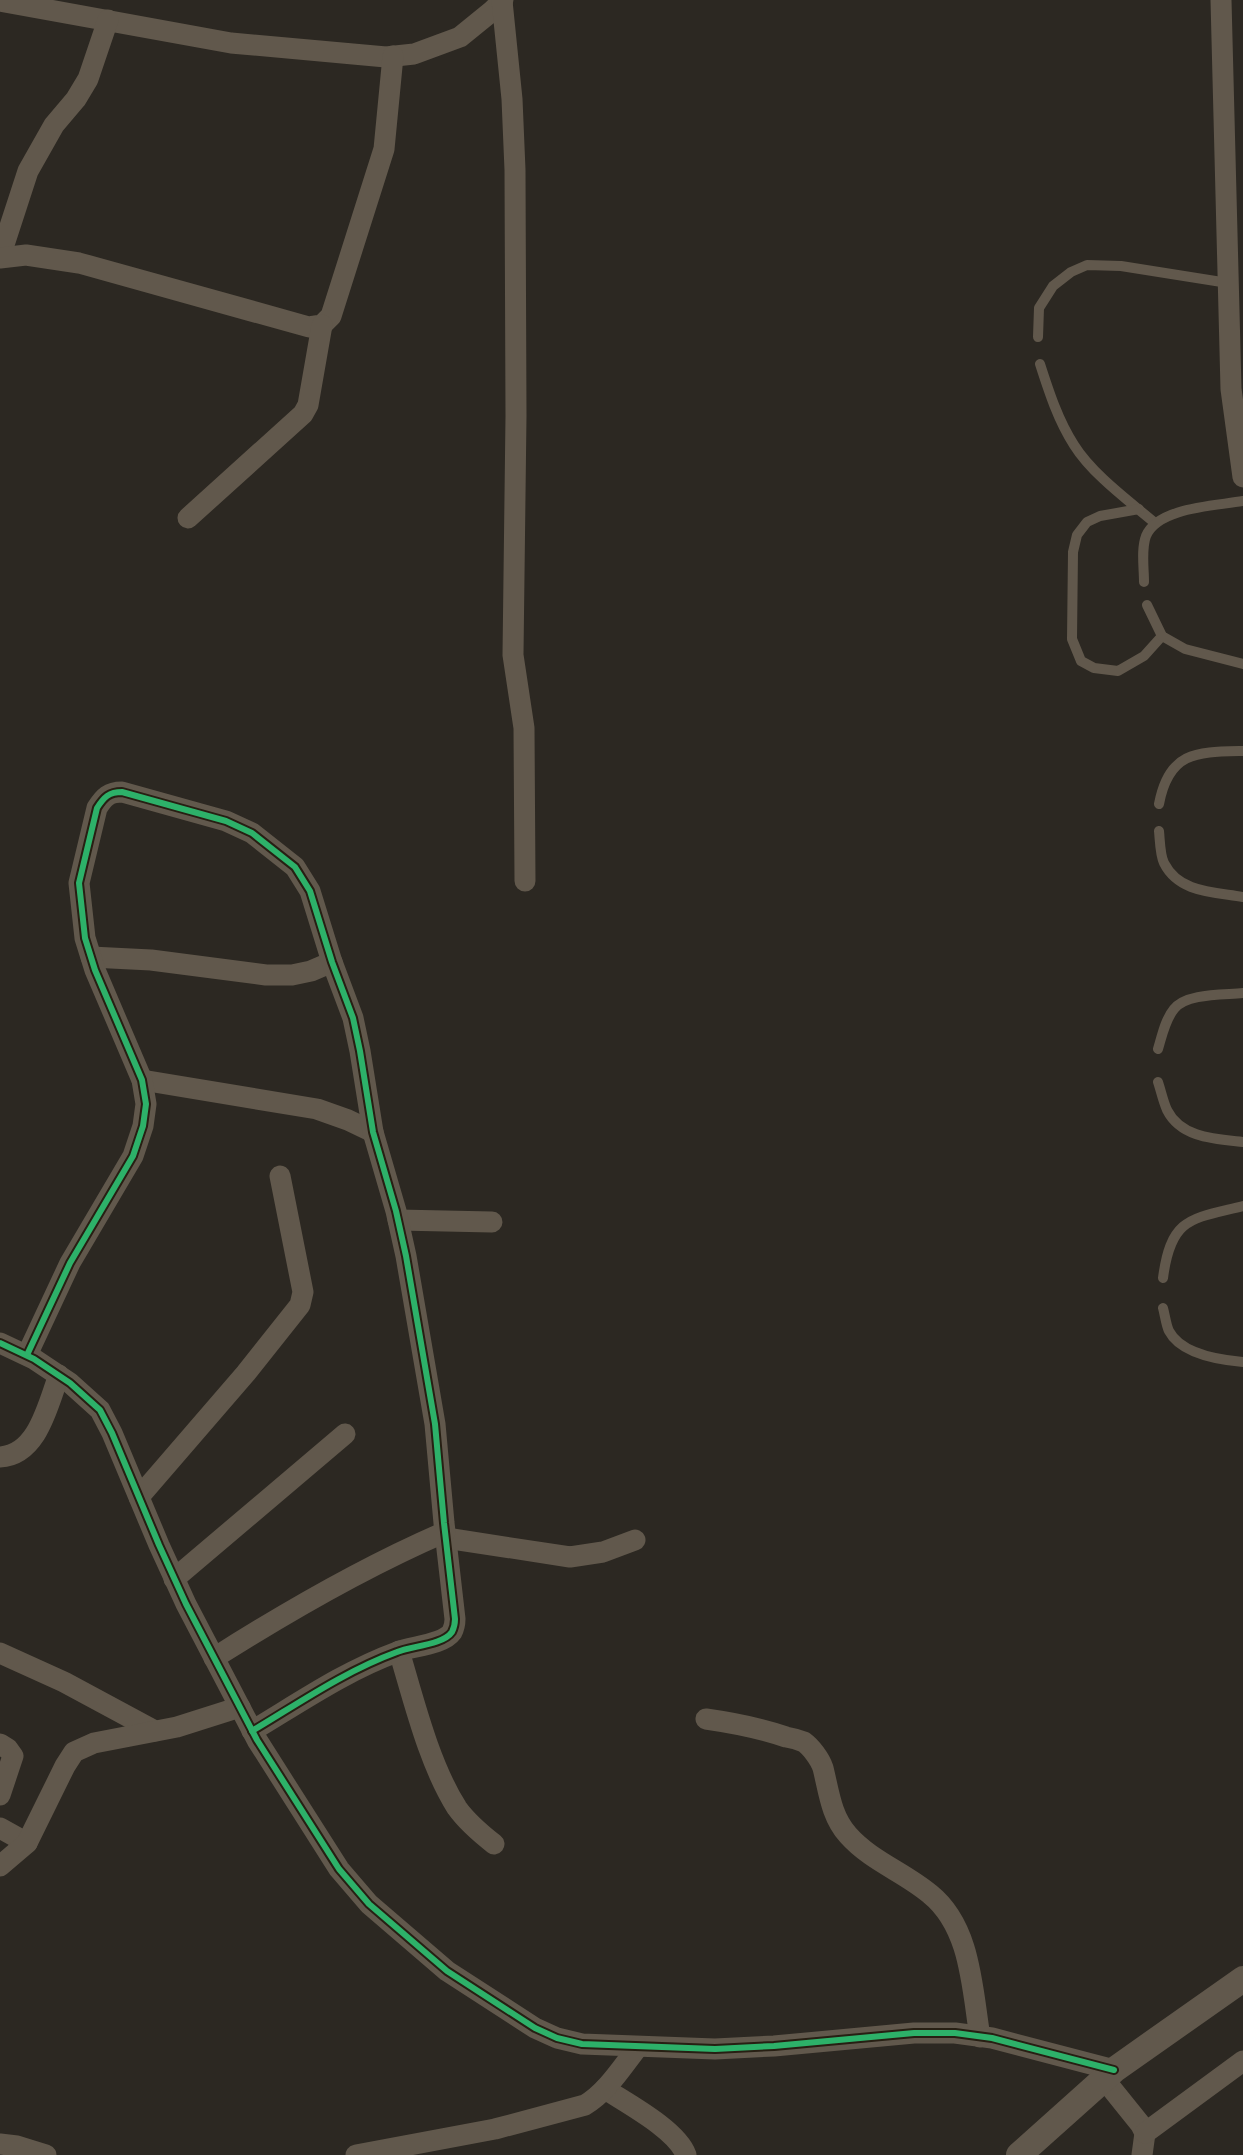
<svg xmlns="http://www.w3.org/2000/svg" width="1243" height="2155" viewBox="0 0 1243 2155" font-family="Bitter,serif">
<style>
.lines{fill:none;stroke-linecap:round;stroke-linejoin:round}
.service{stroke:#61584c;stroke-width:10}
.minor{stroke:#61584c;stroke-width:21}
.tertiary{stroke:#61584c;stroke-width:26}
.cycleway-casing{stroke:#271f13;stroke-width:10}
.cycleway{stroke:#2db169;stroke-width:6}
</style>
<rect width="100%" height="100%" fill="#2c2822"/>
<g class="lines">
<g class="service">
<polyline points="1038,337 1039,308 1053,286 1071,272 1087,265 1121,266 1228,283"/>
<path d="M1040,364C1049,392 1058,420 1074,445C1092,474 1129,501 1155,523"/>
<polyline points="1139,509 1100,516 1087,522 1077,535 1073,552 1072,639 1081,661 1094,668 1118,671 1144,656 1162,636"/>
<path d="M1144,582C1144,568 1141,549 1146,536C1158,507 1216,506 1243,501"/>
<polyline points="1147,605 1162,636 1185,649 1243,664"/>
<path d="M1159,804C1169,751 1197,752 1243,751"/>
<path d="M1159,831C1160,841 1160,855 1164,863C1179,893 1214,892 1243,897"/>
<path d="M1158,1049C1162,1036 1165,1020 1174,1009C1186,993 1224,995 1243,993"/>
<path d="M1158,1082C1161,1091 1163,1101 1167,1110C1181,1138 1215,1139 1243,1142"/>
<path d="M1163,1278C1171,1217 1191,1219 1243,1206"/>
<path d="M1163,1308C1165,1315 1166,1325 1169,1331C1181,1354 1220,1360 1243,1362"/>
</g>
<g class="minor">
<polyline points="1221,0 1231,389 1243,477"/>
<polyline points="0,1 231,43 386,57 414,54 460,37 492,11 503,0"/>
<polyline points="502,1 512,99 515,170 516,416 513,655 524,728 525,881"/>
<polyline points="0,257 28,171 54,125 76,99 88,79 108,20"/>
<polyline points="0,258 26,255 79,263 309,327 322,325 331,316 384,149 393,56"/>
<polyline points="188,518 303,414 308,405 322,325"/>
<polyline points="91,957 151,960 266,975 292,975 311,971 332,962"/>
<polyline points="142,1080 317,1109 348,1120 373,1132"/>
<polyline points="398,1220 492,1222"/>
<polyline points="0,1343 34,1359 70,1383 100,1410 112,1433 159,1545 186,1604 257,1740 339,1869 369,1904 447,1971 535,2028 557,2038 582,2044 715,2049 774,2046 914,2033 955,2033 992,2038 1114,2070"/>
<path d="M27,1355L70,1263L133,1156L143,1126L146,1104L142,1080L95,970L85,938L79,883L97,808C104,797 109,792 122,792L226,821L252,833L295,867L310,891L332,962L353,1018L360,1051L373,1132L396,1211L406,1256L435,1424L444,1523L455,1619C455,1623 454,1628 452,1632C443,1645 411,1646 397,1652C345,1671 299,1703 252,1731"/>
<path d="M0,1457C38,1455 48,1404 59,1375"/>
<polyline points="139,1497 246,1373 300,1305 303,1292 280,1176"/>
<polyline points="446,1538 570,1557 603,1552 635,1540"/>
<polyline points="174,1579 345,1434"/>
<path d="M399,1651C414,1701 429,1764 457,1808C467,1822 480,1833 494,1844"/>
<polyline points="0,1653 64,1682 155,1731"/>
<path d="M214,1658C288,1611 364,1567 445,1532"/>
<path d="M706,1719C734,1723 760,1728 786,1737C792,1738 799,1740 804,1742C811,1747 820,1759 823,1768C829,1792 831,1816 848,1835C871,1861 904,1872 930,1894C971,1927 972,1988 980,2037"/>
<polyline points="0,1744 8,1749 13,1756 0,1795"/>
<polyline points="0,1828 27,1843"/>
<polyline points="0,1866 27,1843 65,1766 74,1752 94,1743 177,1727 240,1707"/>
<polyline points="1104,2079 1141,2125 1145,2133 1142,2155"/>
<path d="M605,2089C628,2104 677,2130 686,2155"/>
<polyline points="1145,2133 1243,2061"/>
<polyline points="0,2144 17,2146 46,2155"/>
<path d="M356,2155L495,2129L585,2105C607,2092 622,2067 638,2047"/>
</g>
<polyline class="tertiary" points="1019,2155 1114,2070 1243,1979"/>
<defs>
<g id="cycleway">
<polyline points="0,1343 34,1359 70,1383 100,1410 112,1433 159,1545 186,1604 257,1740 339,1869 369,1904 447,1971 535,2028 557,2038 582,2044 715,2049 774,2046 914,2033 955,2033 992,2038 1114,2070"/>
<path d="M27,1355L70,1263L133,1156L143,1126L146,1104L142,1080L95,970L85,938L79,883L97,808C104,797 109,792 122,792L226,821L252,833L295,867L310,891L332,962L353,1018L360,1051L373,1132L396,1211L406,1256L435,1424L444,1523L455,1619C455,1623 454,1628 452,1632C443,1645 411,1646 397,1652C345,1671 299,1703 252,1731"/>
</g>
</defs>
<use href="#cycleway" class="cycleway-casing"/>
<use href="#cycleway" class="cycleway"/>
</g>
</svg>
